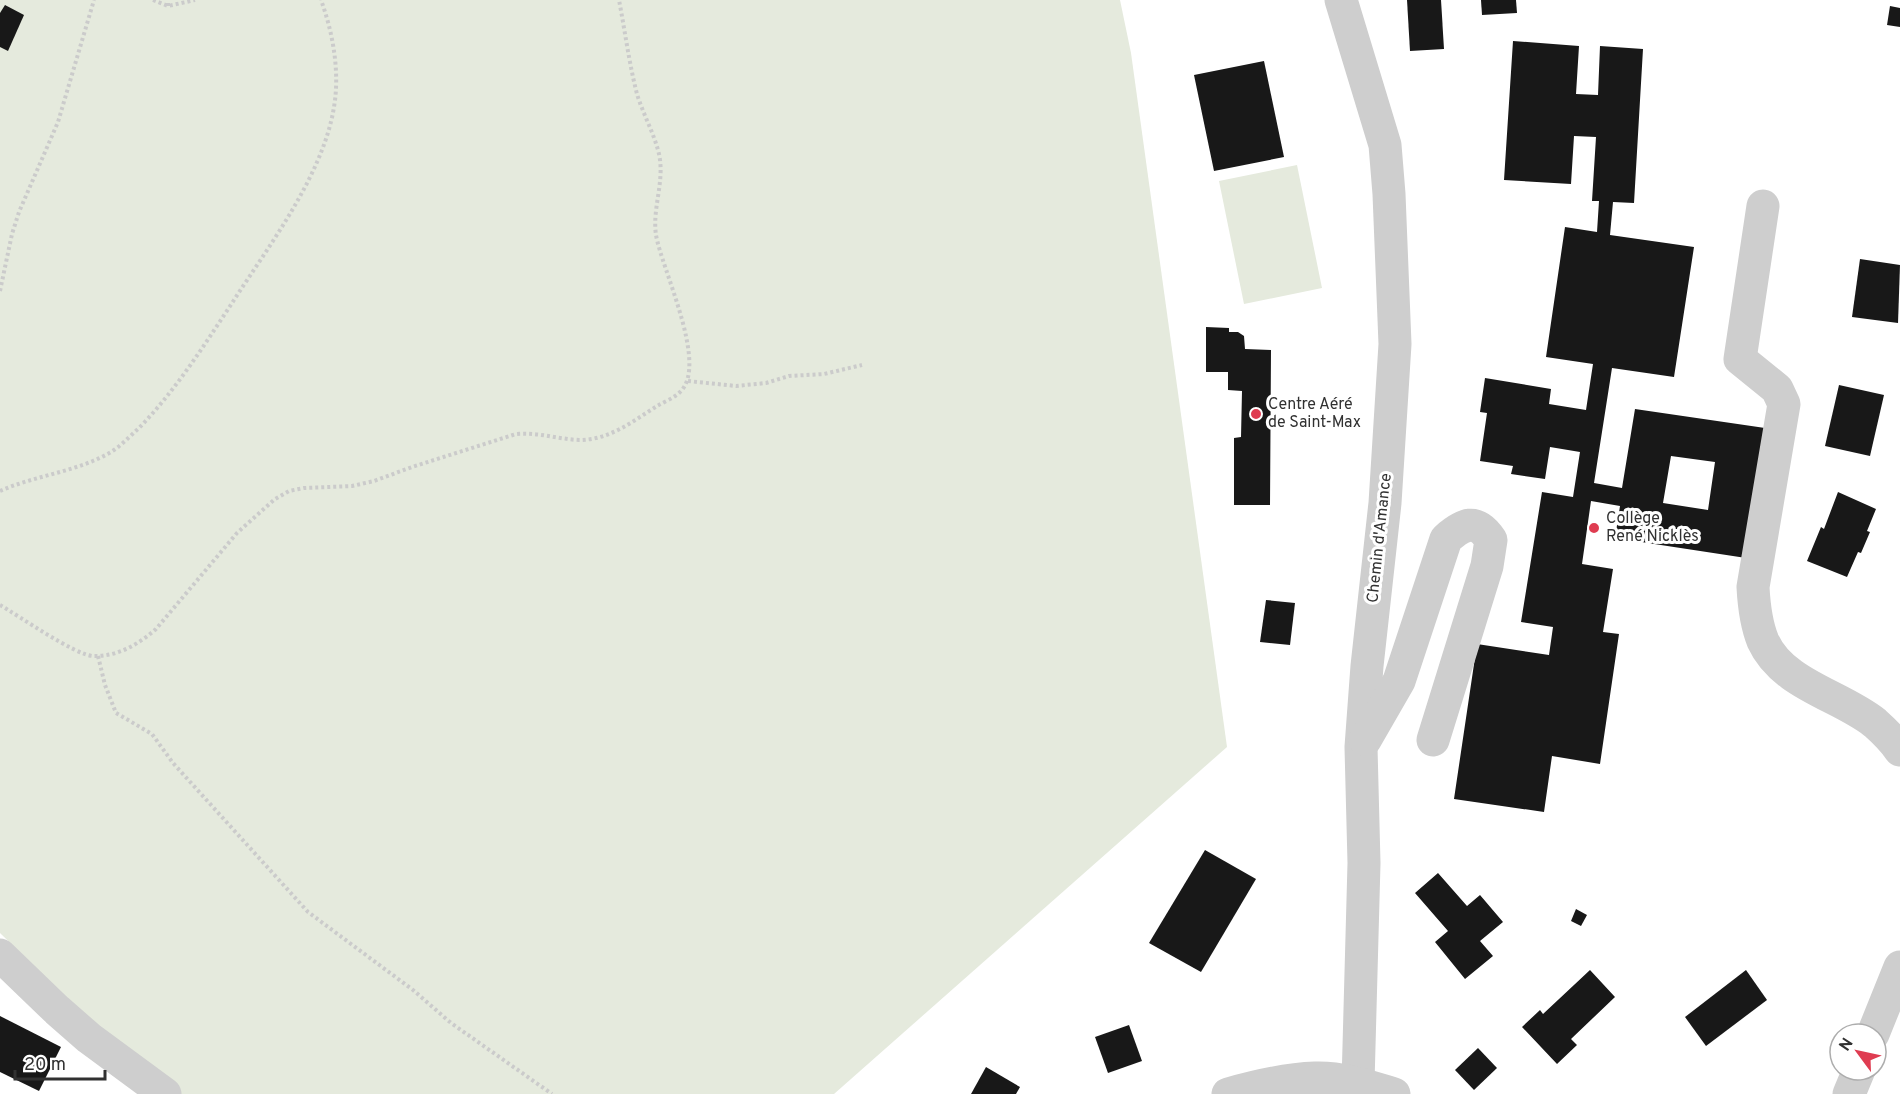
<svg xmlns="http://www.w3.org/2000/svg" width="1900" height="1094" viewBox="0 0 1900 1094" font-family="Overpass,sans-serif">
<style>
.green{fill:#e5eadd}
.building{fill:#181818;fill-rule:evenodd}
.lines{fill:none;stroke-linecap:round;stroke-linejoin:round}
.path{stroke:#cbcbcb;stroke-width:4;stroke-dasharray:3 3;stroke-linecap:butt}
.minor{stroke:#cecece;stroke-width:33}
.poi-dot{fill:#df3c51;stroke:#fff;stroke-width:2}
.labels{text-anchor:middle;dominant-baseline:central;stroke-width:6;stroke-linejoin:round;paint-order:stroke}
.poi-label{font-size:16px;fill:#313131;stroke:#fff;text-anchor:start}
.street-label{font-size:16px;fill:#313131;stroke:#fff}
</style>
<rect width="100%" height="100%" fill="#fff"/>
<g class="green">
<polygon points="0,0 1120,0 1131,53 1227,747 834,1094 180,1094 81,1012 0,933"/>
<polygon points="1297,165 1322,288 1244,304 1219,181"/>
</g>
<g class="building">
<polygon points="1407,0 1441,0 1444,49 1410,51"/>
<polygon points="1481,0 1516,0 1517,13 1482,15"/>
<polygon points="5,5 24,15 8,51 0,47 0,13"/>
<polygon points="1890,6 1900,8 1900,27 1887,25"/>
<path d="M1513,41L1579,46L1576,94L1598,95L1600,46L1643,49L1634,203L1613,202L1610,235L1694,247L1674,377L1612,368L1594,483L1622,488L1635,409L1765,428L1746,558L1615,538L1620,506L1591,501L1582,564L1613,569L1603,632L1619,634L1600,764L1552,756L1544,812L1454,799L1477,644L1549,655L1553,627L1521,622L1542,492L1573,497L1580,452L1550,447L1545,479L1511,474L1513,466L1480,461L1487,413L1480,412L1485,378L1551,389L1549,404L1586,410L1593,364L1546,357L1565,227L1597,232L1599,201H1592L1596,137L1574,136L1571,184L1504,180ZM1671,456L1715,462L1708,510L1663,503Z"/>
<polygon points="1264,61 1284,157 1214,171 1194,75"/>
<polygon points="1860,259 1900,265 1898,323 1852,317"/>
<polygon points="1206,327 1229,328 1229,332 1238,332 1244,336 1245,349 1271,350 1270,505 1234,505 1234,438 1241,437 1242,391 1228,390 1228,372 1206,372"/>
<polygon points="1839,385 1884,395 1870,456 1825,446"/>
<polygon points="1838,492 1876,509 1867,531 1870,532 1861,553 1858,552 1847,577 1807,561 1821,527 1824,529"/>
<polygon points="1266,600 1295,603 1290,645 1260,642"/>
<polygon points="1205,850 1256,879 1201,972 1149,943"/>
<polygon points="1438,873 1467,906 1480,895 1503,922 1480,941 1493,956 1465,979 1435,942 1448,931 1415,893"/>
<polygon points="1576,909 1587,915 1581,926 1571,921"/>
<polygon points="1590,970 1615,997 1571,1039 1577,1045 1557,1064 1522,1027 1540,1010 1543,1014"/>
<polygon points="1746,970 1767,1000 1706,1046 1685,1017"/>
<polygon points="0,1016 61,1047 39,1091 0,1072"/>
<polygon points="1129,1025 1142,1061 1108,1073 1095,1037"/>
<polygon points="1478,1048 1497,1068 1474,1090 1455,1070"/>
<polygon points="986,1067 1020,1087 1016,1094 971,1094"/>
</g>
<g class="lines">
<g class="path">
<polyline points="153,0 168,6 195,0"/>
<polyline points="168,6 168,0"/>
<polyline points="0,291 12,234 19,212 58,122 94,0"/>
<polyline points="688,381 736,386 766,383 789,376 824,374 862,365"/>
<path d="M0,491C36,475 77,472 111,452C121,446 130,436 139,428C176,390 205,344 234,300C270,244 323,175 334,107C340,72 333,33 321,0"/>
<path d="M0,605C19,616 75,655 93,656C117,657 139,644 156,629L237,533L275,499L289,491L304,488L352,486L374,481L412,467L516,434C538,432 557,439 579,440C609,440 632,422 657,406C664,402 674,398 680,392C709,365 662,270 656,235C652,208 665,182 659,154C654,133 643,114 637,94C629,63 625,31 619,0"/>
<polyline points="98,656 105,685 116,713 152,734 173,763 308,912 413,990 451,1023 552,1094"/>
</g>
<g class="minor">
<polyline points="1341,0 1385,145 1389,194 1395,344 1385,503 1367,666 1361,747 1364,863 1358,1083"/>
<path d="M1763,206L1740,359L1777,389L1784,404L1753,587C1754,606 1756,624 1763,641C1783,685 1840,695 1875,723C1884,731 1893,740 1900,750"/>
<path d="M1365,740L1399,681L1446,539C1463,524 1476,517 1491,540L1487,566L1433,740"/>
<polyline points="0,955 57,1010 89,1038 165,1094"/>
<polyline points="1873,1034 1900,967"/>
<path d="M1228,1094C1256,1086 1286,1079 1315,1078C1342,1077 1368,1086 1394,1094"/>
<polyline points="1849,1094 1859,1070"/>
</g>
</g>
<g class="poi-dot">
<circle cx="1256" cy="414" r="6"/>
<circle cx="1594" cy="528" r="6"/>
</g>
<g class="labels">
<g class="poi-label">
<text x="1268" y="405">Centre Aéré<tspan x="1268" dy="18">de Saint-Max</tspan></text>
<text x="1606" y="519">Collège<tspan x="1606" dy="18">René Nicklès</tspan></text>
</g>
<g class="street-label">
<text transform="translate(1380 538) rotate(-84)">Chemin d'Amance</text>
</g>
</g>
<g transform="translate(1858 1052) rotate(303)"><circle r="28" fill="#ffffff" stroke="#adadad" stroke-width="1.5"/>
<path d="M0-4.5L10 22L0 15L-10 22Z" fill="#df3c51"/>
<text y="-9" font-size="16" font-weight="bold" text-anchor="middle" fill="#313131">N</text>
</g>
<path d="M15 1070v9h90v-9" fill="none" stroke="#313131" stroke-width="3"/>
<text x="24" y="1070" font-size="18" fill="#313131" stroke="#ffffff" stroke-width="4.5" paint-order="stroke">20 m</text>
</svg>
